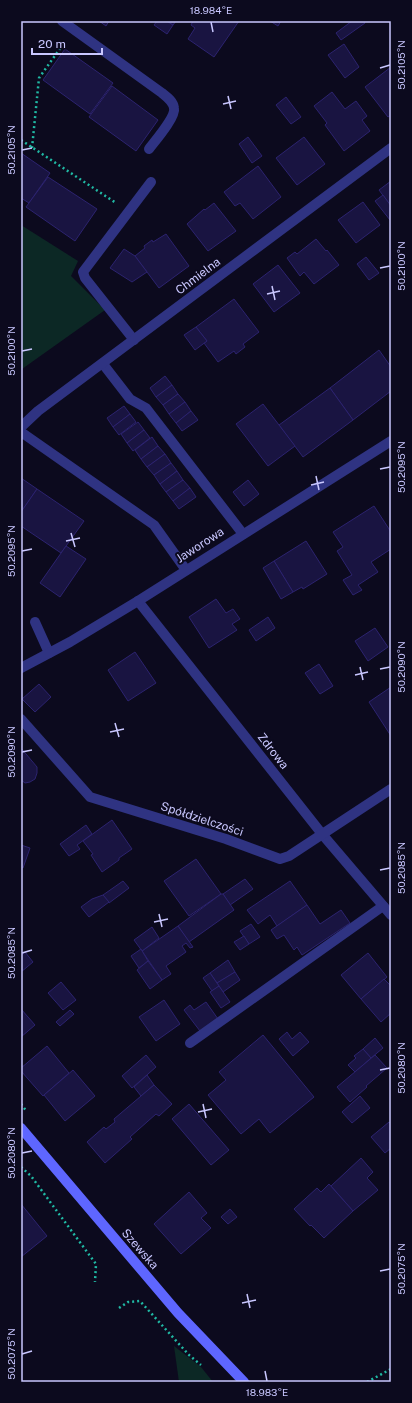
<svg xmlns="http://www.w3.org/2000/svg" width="412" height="1403" viewBox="0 0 412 1403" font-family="'Public Sans',sans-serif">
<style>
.green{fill:#0c2825}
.building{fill:#191441;stroke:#2c236f}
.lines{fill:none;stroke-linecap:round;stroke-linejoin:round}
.path{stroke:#20b9a4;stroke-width:2.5;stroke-dasharray:2 3;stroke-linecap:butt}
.lane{stroke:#2f3382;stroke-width:10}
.street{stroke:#2f3382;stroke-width:10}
.secondary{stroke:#5e66ff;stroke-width:10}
.ticks{fill:none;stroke:#c9c7ff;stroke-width:1.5}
.labels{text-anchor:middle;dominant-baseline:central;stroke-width:4;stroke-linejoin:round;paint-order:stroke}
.street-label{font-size:12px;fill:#c9c7ff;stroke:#0c0a1e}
.neatline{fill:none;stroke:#c9c7ff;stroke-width:1.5}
.ticks-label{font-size:10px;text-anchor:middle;fill:#c9c7ff}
</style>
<rect width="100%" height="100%" fill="#0c0a1e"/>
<g class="green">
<polygon points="21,225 78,261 71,276 105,310 22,369"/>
<polygon points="174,1346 201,1367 213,1382 179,1382"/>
</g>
<g class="building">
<polygon points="99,21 109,21 106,26"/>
<polygon points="157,21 167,21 173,25 167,34 154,25"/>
<polygon points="167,21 176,21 173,25"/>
<polygon points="193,21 239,21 214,57 188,39 195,28 191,25"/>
<polygon points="270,21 281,21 278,26"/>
<polygon points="352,21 364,21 365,23 341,40 336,33"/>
<polygon points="344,44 359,67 345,78 328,55"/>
<polygon points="65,49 113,83 90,114 43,80"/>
<polygon points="391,67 391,115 388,117 365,87"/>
<polygon points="112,86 158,120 136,151 89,117"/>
<polygon points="332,92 345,109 356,101 367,116 362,120 370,131 344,151 325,125 327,123 314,106"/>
<polygon points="286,97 301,117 291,124 276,105"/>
<polygon points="248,137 262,156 252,163 239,144"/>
<polygon points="304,137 325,164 297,185 276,158"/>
<polygon points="21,153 50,173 29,203 21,198"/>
<polygon points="258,166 281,197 253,219 240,203 235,206 224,192"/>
<polygon points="48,177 97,209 75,241 26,207"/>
<polygon points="391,181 391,206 379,190"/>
<polygon points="383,195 391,206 391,219 390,220 375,201"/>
<polygon points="363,202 380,225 356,243 338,220"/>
<polygon points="214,203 236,231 208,251 187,224 204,209 205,210"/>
<polygon points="166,234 189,266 159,288 135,256 145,248 144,246 152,240 153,242"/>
<polygon points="316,239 326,251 327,250 339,265 314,284 304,272 300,276 287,258 295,252 297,254"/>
<polygon points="124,249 135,256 147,272 132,282 110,268"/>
<polygon points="366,257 379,273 369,280 357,264"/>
<polygon points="278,265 300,293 274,312 253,284"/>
<polygon points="234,299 259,332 243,344 245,347 236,354 234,351 218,362 204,343 207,341 196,327"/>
<polygon points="196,327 207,341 195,350 184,335"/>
<polygon points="379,350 391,367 391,391 353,420 330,388"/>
<polygon points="165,376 172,385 156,397 150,388"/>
<polygon points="172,385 178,394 163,405 156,397"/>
<polygon points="330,388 353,420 303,457 279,425"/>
<polygon points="178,394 185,402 169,414 163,405"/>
<polygon points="185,402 191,411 176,423 169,414"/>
<polygon points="263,404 295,446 268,466 236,424"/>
<polygon points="124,406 130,414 113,427 107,418"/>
<polygon points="191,411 198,420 182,431 176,423"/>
<polygon points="130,414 136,422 119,435 113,427"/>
<polygon points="138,422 144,430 127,443 121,434"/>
<polygon points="144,430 150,438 133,451 127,443"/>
<polygon points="152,437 158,446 141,459 135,450"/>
<polygon points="158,446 165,454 147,467 141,459"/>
<polygon points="165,454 171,463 154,475 147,467"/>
<polygon points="171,463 177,471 160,484 154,475"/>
<polygon points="177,471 183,480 166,492 160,484"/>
<polygon points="21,478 37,489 21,512"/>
<polygon points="183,480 190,488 173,501 166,492"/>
<polygon points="248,480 259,494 244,506 233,492"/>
<polygon points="190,488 196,497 179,509 173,501"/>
<polygon points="37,489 84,521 61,553 21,526 21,512"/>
<polygon points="374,506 391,532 391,549 371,562 378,572 358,585 362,590 353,595 343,580 352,575 337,551 343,547 333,532"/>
<polygon points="306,541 327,574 303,589 302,587 293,592 274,561"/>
<polygon points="66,546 86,559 60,597 40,583"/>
<polygon points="274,561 293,592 281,599 263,568"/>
<polygon points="216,599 226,613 233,609 240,619 232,624 237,630 209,648 189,617"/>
<polygon points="268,617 275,628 256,641 249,630"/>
<polygon points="375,628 388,647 368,661 355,641"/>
<polygon points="135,652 156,683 128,701 108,670"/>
<polygon points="319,664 333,686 320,694 305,673"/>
<polygon points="39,684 51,697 35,712 22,699"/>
<polygon points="391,687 391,736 369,702"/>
<polygon points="21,748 37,767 37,773 35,779 30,782 25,783 21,780"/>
<polygon points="112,820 132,849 119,858 119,860 102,872 91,855 93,854 83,841"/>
<polygon points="86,825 92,834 77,845 80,849 69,856 60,844"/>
<polygon points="21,845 30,848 23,868 21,867"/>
<polygon points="196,859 221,894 189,916 164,881"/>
<polygon points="245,879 253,889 230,905 223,894"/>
<polygon points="123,881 129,888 109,903 103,895"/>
<polygon points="290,881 307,905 277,926 270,915 258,924 247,910"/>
<polygon points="221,894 223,894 234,910 189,942 178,926"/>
<polygon points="103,895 109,902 89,917 81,907 92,899"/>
<polygon points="307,905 320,924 341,910 350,923 302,955 297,947 294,950 284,935 277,939 271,930"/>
<polygon points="251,924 260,937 249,944 240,931"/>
<polygon points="178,926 193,947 190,948 186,943 182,946 186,952 166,966 171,974 162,980 142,951"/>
<polygon points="152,927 159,938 142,951 134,940"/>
<polygon points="244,936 249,944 240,950 234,942"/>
<polygon points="141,949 148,961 139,968 131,956"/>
<polygon points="25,952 33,962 21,972 21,956"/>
<polygon points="368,953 387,977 361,999 341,975"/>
<polygon points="228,960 235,972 217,983 210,973"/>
<polygon points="148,961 162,980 150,989 137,970"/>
<polygon points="235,972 240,980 223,992 217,983"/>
<polygon points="210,973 219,986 212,991 203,978"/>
<polygon points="384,979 391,986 391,1013 381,1022 361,999"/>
<polygon points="61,982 76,1000 63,1010 48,993"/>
<polygon points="219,986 230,1002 221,1008 210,992"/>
<polygon points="164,1000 180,1024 156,1041 139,1017"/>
<polygon points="206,1002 218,1019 200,1031 184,1010 190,1005 194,1010"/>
<polygon points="21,1009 35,1025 21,1037"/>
<polygon points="70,1010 74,1014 60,1026 56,1022"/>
<polygon points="287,1032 292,1039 300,1032 309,1042 293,1056 279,1039"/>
<polygon points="263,1035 314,1097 270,1133 259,1119 241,1134 208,1095 226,1080 219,1072"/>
<polygon points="375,1038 383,1048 371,1058 363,1049"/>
<polygon points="47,1046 69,1073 43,1096 21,1071 21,1068"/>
<polygon points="363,1049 371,1058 355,1072 348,1065 356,1058 354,1056"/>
<polygon points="146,1055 156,1067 132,1088 122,1076"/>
<polygon points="375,1055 387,1068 366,1086 367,1087 350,1102 337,1087"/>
<polygon points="73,1070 95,1096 65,1121 44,1095"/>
<polygon points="147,1075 154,1085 141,1096 134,1087"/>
<polygon points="154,1085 172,1104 159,1116 156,1114 130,1137 132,1139 105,1163 87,1142 104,1127 106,1129 115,1122 114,1119"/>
<polygon points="360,1096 370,1108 352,1123 342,1112"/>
<polygon points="189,1104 229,1150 211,1165 172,1119"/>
<polygon points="389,1122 391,1124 391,1148 385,1153 371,1137"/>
<polygon points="361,1158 373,1172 367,1178 378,1190 353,1211 331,1186"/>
<polygon points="329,1184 353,1211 324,1238 311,1225 310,1226 294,1209 317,1188 321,1192"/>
<polygon points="189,1192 207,1213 201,1218 211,1228 181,1254 154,1224"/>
<polygon points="21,1204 47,1236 21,1257"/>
<polygon points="230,1209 237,1217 228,1224 221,1217"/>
</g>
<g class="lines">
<g class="path">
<polyline points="21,140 116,203"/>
<polyline points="32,148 39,78 64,43"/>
<polyline points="21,1104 27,1112"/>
<polyline points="21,1167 31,1176 96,1264 95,1282"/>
<polyline points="119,1308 128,1302 140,1301 189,1355 201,1365"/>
<polyline points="367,1382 391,1369"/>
</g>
<g class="lane">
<path d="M62,21L162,93C167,97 173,101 174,108C176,117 155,141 149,149"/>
<polyline points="134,340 85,278 83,272 151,182"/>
<polyline points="103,364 130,399 146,408 243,534"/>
<polyline points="35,622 49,653"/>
<polyline points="190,1043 383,906"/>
</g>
<g class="street">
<polyline points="21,427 38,411 391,148"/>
<polyline points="21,432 154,525 186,570"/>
<polyline points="138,601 322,834 391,915"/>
<polyline points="21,668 70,642 138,601 391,441"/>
<polyline points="21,719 90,797 226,839 280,859 289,856 391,789"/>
</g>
<polyline class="secondary" points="21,1128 178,1313 244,1382"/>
</g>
<path class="ticks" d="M211,22L213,32M380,68L390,65M228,96L231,109M223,104L236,101M22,150L32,148M380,268L390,266M272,286L275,300M267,294L280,291M22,351L32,349M380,469L390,467M316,476L319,490M311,485L324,482M71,533L75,547M66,541L80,538M22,551L32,549M360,667L363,680M380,669L390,667M355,675L368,672M115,723L119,737M110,732L124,729M22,752L32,750M380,870L390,868M159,914L162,927M154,922L168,919M22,953L32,950M380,1070L390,1068M203,1104L206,1118M198,1112L212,1109M22,1153L32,1151M380,1271L390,1269M247,1294L250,1308M242,1303L256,1300M22,1354L32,1351M265,1371L267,1381"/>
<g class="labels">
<g class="street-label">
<text transform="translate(198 276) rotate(-37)">Chmielna</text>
<text transform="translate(200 545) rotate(-33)">Jaworowa</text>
<text transform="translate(273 751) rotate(52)">Zdrowa</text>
<text transform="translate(202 819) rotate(18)">Spółdzielczości</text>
<text transform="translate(140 1249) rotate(49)">Szewska</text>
</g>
</g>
<rect width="412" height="1403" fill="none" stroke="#0c0a1e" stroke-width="44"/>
<path d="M32 48v6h70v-6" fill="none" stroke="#c9c7ff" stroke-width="2"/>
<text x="38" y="48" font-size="12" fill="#c9c7ff" stroke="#0c0a1e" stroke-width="3" paint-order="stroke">20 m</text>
<rect x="22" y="22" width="368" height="1359" class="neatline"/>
<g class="ticks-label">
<text x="211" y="14">18.984°E</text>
<text transform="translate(401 65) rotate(-90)" y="4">50.2105°N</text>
<text transform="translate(11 150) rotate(-90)" y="4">50.2105°N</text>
<text transform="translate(401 266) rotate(-90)" y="4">50.2100°N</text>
<text transform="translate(11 351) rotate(-90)" y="4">50.2100°N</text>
<text transform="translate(401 467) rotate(-90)" y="4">50.2095°N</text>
<text transform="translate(11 551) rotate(-90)" y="4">50.2095°N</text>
<text transform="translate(401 667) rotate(-90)" y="4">50.2090°N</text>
<text transform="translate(11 752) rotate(-90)" y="4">50.2090°N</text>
<text transform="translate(401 868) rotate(-90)" y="4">50.2085°N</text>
<text transform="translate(11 953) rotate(-90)" y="4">50.2085°N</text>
<text transform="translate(401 1068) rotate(-90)" y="4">50.2080°N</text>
<text transform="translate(11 1153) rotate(-90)" y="4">50.2080°N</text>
<text transform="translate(401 1269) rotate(-90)" y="4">50.2075°N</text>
<text transform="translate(11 1354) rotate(-90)" y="4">50.2075°N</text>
<text x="267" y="1396">18.983°E</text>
</g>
</svg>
